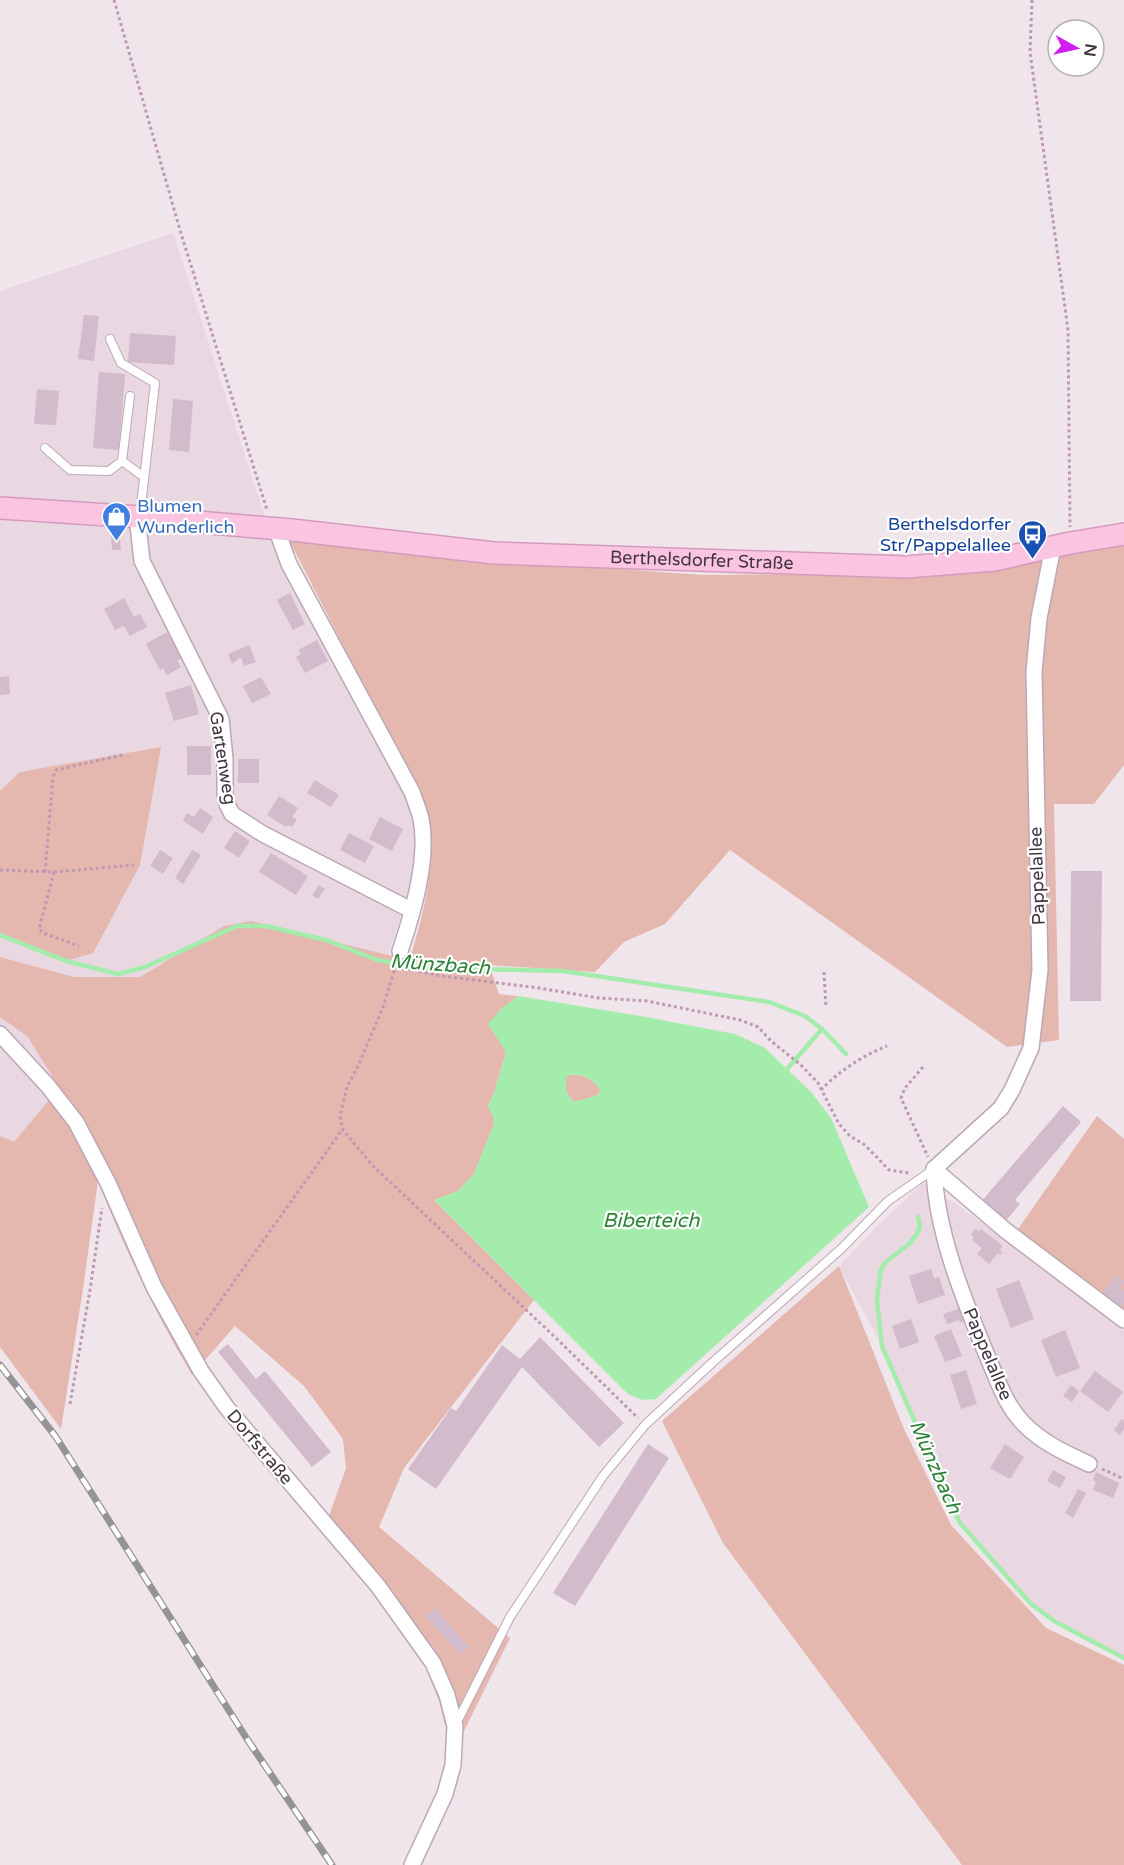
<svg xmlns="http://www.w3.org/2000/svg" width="1124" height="1865" viewBox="0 0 1124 1865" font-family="'Varela Round',sans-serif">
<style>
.residential{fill:#e9d7e2}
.green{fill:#e4b7af}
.water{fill:#a3ecac;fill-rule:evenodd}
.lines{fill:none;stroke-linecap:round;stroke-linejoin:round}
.stream{stroke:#a3ecac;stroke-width:4.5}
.building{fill:#d2bbcb}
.lane-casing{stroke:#bca8b5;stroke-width:10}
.street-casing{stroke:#bca8b5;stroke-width:18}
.secondary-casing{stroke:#d59bbc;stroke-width:24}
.path{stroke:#bd9ab1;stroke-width:3;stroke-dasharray:3 3;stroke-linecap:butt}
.lane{stroke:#fff;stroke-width:8}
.street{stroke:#fff;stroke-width:15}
.secondary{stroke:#fbc5e2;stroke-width:21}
.rail-casing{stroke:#949494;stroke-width:7}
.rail{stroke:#fff;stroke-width:4.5;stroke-dasharray:14;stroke-linecap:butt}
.labels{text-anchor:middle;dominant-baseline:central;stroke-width:4.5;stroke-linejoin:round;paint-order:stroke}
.shop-label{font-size:18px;fill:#366cbe;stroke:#fff;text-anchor:start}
.transit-label{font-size:18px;fill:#164399;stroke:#fff;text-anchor:end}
.street-label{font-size:18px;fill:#43353f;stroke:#fff}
.water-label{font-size:20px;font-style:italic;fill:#2b8336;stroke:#fff}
</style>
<rect width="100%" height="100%" fill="#f1e5ec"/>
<g class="residential">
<polygon points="173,233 266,520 408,793 415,819 419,850 414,879 388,955 251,921 224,926 140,977 74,977 0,957 0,291"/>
<polygon points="0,1017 27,1036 52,1076 49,1100 14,1143 0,1136"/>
<polygon points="924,1182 999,1234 1124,1331 1124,1658 1054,1621 1031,1604 960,1523 882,1346 839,1266 875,1228"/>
</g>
<g class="green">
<path d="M288,538L516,562L703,575L968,573L1124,545V765L1094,804H1054L1059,1040L1007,1047L730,850L665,924L624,942L595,972L489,965L499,994L518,996L500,1010L506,1052L494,1093L488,1106L494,1116V1124L474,1174L458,1191L434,1200L534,1300L404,1468L379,1527L510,1638L462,1735L445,1725L439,1701L425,1666L371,1589L320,1527L329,1516L346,1468L343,1439L304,1386L235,1326L192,1375C155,1313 124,1248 98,1181L84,1282L61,1429L0,1347V1136L14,1142L49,1100L52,1076L27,1036L0,1017V957L74,977H140L224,926L251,921L388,955L410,958C424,914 436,864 428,818C426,809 422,800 418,791Z"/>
<polygon points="161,747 140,865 93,953 66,961 0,935 0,791 20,772"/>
<path d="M569,1075C584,1074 591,1078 600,1089L599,1094C596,1096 577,1102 573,1101L566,1092V1078Z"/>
<polygon points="1097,1116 1124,1139 1124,1315 1016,1232"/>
<polygon points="839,1266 904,1429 951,1525 1046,1628 1124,1665 1124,1865 962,1865 723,1543 662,1421"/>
</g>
<path class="water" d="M518,996L646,1017L735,1034L765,1048L811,1092L831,1118L869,1207L656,1399L642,1400L628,1394L434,1200L458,1191L474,1174L494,1124L493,1116L488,1106L494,1093L506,1052L488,1024L500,1010ZM569,1075C584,1074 591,1078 600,1089L599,1094C596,1096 577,1102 573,1101L566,1092V1078Z"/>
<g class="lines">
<g class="stream">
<polyline points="0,935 66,961 118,974 145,967 237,926 266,926 326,940 377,960 427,968 563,971 769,1002 805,1016 822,1029 846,1054"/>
<polyline points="788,1068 822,1029"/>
<polyline points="918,1217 920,1227 917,1234 910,1243 886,1262 881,1269 877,1300 882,1346 939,1478 960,1523 1031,1604 1054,1621 1124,1658"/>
</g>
</g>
<g class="building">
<polygon points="84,315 99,316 94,361 78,359"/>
<polygon points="130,333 176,336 174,365 128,362"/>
<polygon points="99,372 125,374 119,450 93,448"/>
<polygon points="37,389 59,391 56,425 34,424"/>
<polygon points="173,399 193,401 189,452 169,450"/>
<polygon points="119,533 121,550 112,550 111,534"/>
<polygon points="290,593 305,624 293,630 277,600"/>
<polygon points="124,598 134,617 140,614 147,627 130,636 124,626 115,630 104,609"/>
<polygon points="167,632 181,658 177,661 181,667 167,675 163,668 160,670 146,644"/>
<polygon points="317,640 328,661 305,673 296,657 301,654 298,650"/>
<polygon points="249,645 256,662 244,666 241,657 232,664 228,654"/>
<polygon points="9,676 10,694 0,695 0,677"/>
<polygon points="261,677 271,694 252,703 243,686"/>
<polygon points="191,685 199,714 174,721 165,693"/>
<rect x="187" y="746" width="24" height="29"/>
<rect x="238" y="759" width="21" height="24"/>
<polygon points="315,780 339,795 331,807 307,793"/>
<polygon points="279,796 298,808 292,817 297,819 292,827 288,825 286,827 267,815"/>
<polygon points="200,808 213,817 203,834 183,821 187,813 194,817"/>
<polygon points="380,817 403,829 392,851 369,839"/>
<polygon points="235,831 250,841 239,858 224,848"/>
<polygon points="349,833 374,846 365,863 340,850"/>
<polygon points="160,850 173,858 163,874 150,866"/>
<polygon points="192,850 201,855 183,884 175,878"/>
<polygon points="271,853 308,876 296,895 259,872"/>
<polygon points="1071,871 1102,871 1101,1001 1070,1001"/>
<polygon points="319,885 325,889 318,899 312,895"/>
<polygon points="1063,1106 1081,1122 1015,1200 1020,1204 1004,1223 980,1203"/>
<polygon points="975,1229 979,1231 981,1229 1003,1246 1000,1250 1002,1252 1000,1255 998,1253 989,1264 977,1254 982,1248 972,1240 974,1238 971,1234"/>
<polygon points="931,1269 934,1278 939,1277 945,1295 918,1304 909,1276"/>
<polygon points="1117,1275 1124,1281 1121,1288 1124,1291 1124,1304 1121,1308 1102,1294"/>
<polygon points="1019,1280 1034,1319 1011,1328 996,1289"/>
<polygon points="964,1307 968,1319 960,1323 959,1320 947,1324 943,1314"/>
<polygon points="911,1319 919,1342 900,1349 892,1326"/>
<polygon points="951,1329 962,1356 945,1362 934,1336"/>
<polygon points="1065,1330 1080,1368 1056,1377 1041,1340"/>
<polygon points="540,1337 624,1423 599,1447 522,1367 436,1489 408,1469 451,1408 456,1411 502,1345 520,1359"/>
<polygon points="228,1344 256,1379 265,1371 331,1452 312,1467 218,1352"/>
<polygon points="966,1370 977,1404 961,1409 950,1375"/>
<polygon points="1095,1371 1123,1392 1108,1412 1080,1391"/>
<polygon points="1071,1385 1079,1391 1072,1402 1063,1396"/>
<polygon points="1122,1419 1124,1420 1124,1429 1120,1435 1114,1430"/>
<polygon points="648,1444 669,1458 575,1606 553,1593"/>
<polygon points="1005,1444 1024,1457 1010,1479 990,1468"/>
<polygon points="1053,1470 1066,1477 1060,1488 1047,1481"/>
<polygon points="1096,1472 1119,1483 1113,1498 1093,1490 1096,1482 1093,1480"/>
<polygon points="1078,1489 1086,1493 1073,1518 1065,1513"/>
<polygon points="435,1608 469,1647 460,1655 426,1617"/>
</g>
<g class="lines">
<defs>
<g id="lane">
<polyline points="110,339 121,363 155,383 140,515"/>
<polyline points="130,396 122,461 144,477"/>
<polyline points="45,448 70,470 109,471 122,461"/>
<polyline points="456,1724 510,1617 603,1476 645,1425 713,1362 841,1249 888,1201 934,1169"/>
</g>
<g id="street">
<polyline points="137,516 142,561 221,719 225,759 225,793 227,804 232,814 263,834 411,910"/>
<path d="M276,528L289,564L412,792C415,801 419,810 421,819C429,859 413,913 400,951"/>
<path d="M1053,547L1039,618L1034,672L1040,970L1031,1048L1012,1090L1001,1108L934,1169C936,1232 964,1300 988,1358C998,1381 1005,1404 1023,1423C1041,1442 1065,1453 1089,1464"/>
<polyline points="0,1034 48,1086 76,1122 108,1183 154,1287 201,1371 227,1408 378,1586 433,1663 447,1695 455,1726 453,1765 445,1794 412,1865"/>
<polyline points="934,1169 1005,1230 1124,1320"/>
</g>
<g id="secondary">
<path id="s1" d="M0,508L140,517L292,530L494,553L906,567L994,560L1070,543L1124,534"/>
</g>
</defs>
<use href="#lane" class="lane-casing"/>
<use href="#street" class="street-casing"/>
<use href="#secondary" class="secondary-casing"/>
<g class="path">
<polyline points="114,0 180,230 267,510"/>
<polyline points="1032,0 1030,52 1068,330 1070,527"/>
<polyline points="0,870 54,872 134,865"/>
<polyline points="45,872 53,777 56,770 122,755"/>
<polyline points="54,872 39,929 43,933 79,946"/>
<polyline points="396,965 383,1007 358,1066 347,1087 340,1116 343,1130 373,1166 555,1337 638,1418"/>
<polyline points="395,967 442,976 539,988 599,998 647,1001 740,1020 758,1027 771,1041 801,1065 818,1083 839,1124 850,1136 865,1145 889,1170 909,1173"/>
<polyline points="824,972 826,1007"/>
<polyline points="923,1067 905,1088 901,1098 928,1157"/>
<path d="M821,1090C838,1072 863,1055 887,1046"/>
<polyline points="196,1335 342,1130"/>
<polyline points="70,1404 90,1290 102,1208"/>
<polyline points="1102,1469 1124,1479"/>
</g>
<use href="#lane" class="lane"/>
<use href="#street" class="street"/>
<use href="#secondary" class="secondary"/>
<defs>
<polyline id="rail" points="0,1365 56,1437 247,1739 332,1865"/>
</defs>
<use href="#rail" class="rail-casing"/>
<use href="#rail" class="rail"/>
</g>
<defs>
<symbol id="shop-pin" viewBox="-11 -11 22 30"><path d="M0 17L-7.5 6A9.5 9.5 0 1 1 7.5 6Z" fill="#3f7fe0" stroke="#fff"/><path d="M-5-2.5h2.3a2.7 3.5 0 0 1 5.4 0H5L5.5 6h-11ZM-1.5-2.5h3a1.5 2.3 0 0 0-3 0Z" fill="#fff"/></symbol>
<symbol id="bus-pin" viewBox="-11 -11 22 30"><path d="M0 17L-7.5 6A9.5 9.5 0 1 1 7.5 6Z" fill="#1a4fb4" stroke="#fff"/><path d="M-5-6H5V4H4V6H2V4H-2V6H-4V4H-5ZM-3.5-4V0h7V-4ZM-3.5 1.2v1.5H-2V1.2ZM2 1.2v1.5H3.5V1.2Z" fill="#fff"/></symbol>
</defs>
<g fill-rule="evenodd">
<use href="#shop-pin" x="100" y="500" width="33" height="45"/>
<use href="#bus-pin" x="1016" y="518" width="33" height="45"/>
</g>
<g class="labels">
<g class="shop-label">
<text x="137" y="506">Blumen<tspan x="137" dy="21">Wunderlich</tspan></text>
</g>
<g class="transit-label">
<text x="1011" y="524">Berthelsdorfer<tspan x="1011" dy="21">Str/Pappelallee</tspan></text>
</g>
<g class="street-label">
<text stroke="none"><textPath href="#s1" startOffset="704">Berthelsdorfer Straße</textPath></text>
<text transform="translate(223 758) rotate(81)">Gartenweg</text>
<text transform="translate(1037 876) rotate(-92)">Pappelallee</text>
<text transform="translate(988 1354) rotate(67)">Pappelallee</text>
<text transform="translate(260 1447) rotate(50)">Dorfstraße</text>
</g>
<g class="water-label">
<text transform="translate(440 965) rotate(4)">Münzbach</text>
<text x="651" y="1221">Biberteich</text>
<text transform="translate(935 1467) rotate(66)">Münzbach</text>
</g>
</g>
<g transform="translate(1076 48) rotate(98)"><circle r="28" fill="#ffffff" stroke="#b4aeb2" stroke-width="1.5"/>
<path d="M0-4.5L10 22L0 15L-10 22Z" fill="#d01fee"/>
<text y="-9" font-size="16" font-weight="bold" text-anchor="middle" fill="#43353f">N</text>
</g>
</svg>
